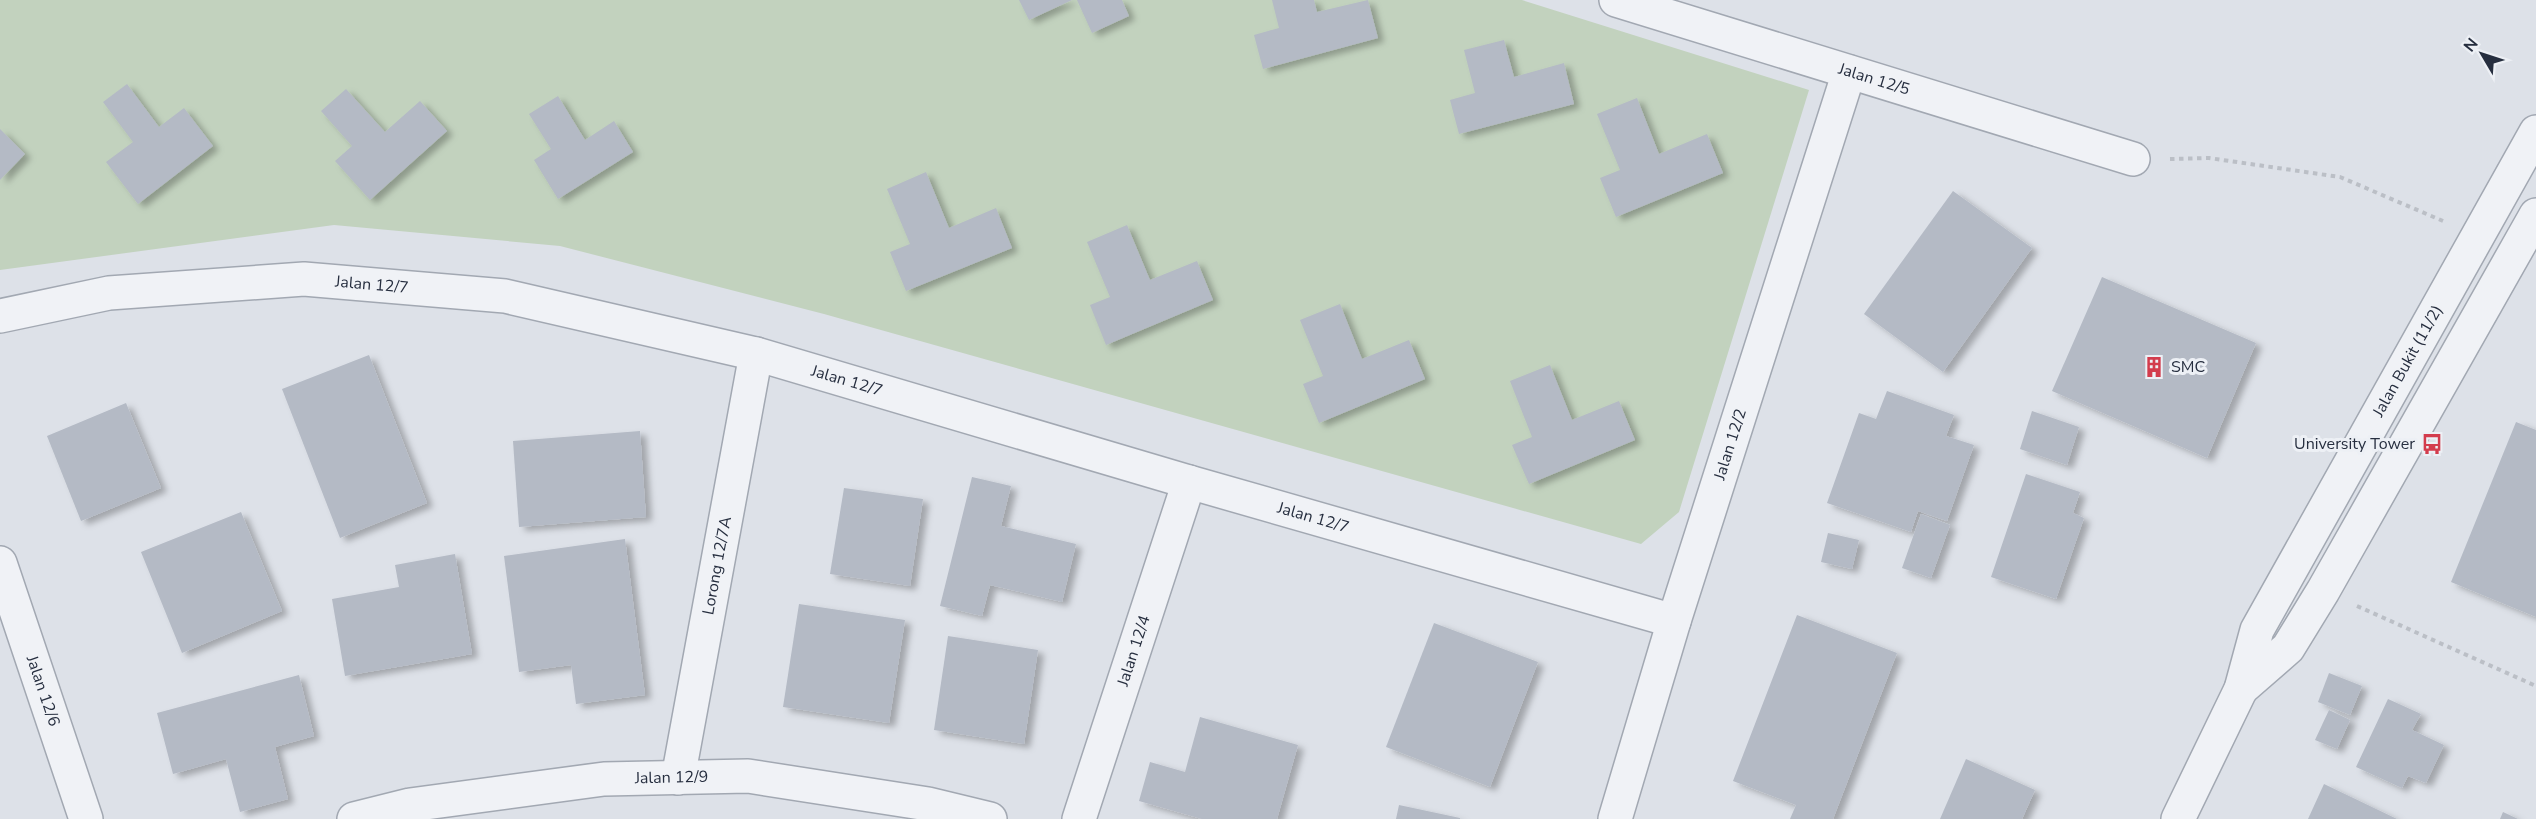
<svg xmlns="http://www.w3.org/2000/svg" width="2536" height="819" viewBox="0 0 2536 819" font-family="'Nunito Sans',sans-serif">
<style>
.green{fill:#c2d2be}
.building{fill:#b4bac5;filter:url(#shadow)}
.lines{fill:none;stroke-linecap:round;stroke-linejoin:round}
.minor-casing{stroke:#a2a8b2;stroke-width:36}
.tertiary-casing{stroke:#a2a8b2;stroke-width:36}
.path{stroke:#bbbfc6;stroke-width:4;stroke-dasharray:4.5 4.5;stroke-linecap:butt}
.minor{stroke:#f0f2f6;stroke-width:33}
.tertiary{stroke:#f0f2f6;stroke-width:33}
.labels{text-anchor:middle;dominant-baseline:central;stroke-width:6;stroke-linejoin:round;paint-order:stroke}
.street-label{font-size:16px;fill:#262e3f;stroke:#edf0f5}
.poi-label{font-size:16px;fill:#262e3f;stroke:#edf0f5;text-anchor:start}
</style>
<defs>
<filter id="shadow"><feDropShadow dx="6" dy="4" stdDeviation="3" flood-color="#0004"/></filter>
</defs>
<rect width="100%" height="100%" fill="#dde1e8"/>
<polygon class="green" points="0,0 1522,0 1809,90 1679,512 1641,544 824,314 560,246 334,225 0,270"/>
<g class="building">
<polygon points="1019,0 1072,0 1029,20"/>
<polygon points="1077,0 1122,0 1129,16 1092,33"/>
<polygon points="1272,0 1314,0 1317,12 1368,0 1378,38 1263,69 1254,35 1279,28"/>
<polygon points="1504,40 1514,77 1564,63 1574,104 1459,134 1450,100 1475,93 1464,50"/>
<polygon points="127,84 159,127 184,108 213,146 138,204 106,162 133,142 103,102"/>
<polygon points="346,89 385,132 420,101 447,131 370,200 335,161 352,146 321,111"/>
<polygon points="558,96 585,140 614,121 633,152 558,199 534,160 551,149 529,114"/>
<polygon points="1637,98 1659,154 1707,134 1723,173 1616,217 1600,178 1620,170 1597,114"/>
<polygon points="0,129 25,154 0,180"/>
<polygon points="926,172 949,228 996,208 1012,248 906,291 890,252 910,244 887,189"/>
<polygon points="1953,191 2032,248 1943,372 1864,314"/>
<polygon points="1127,225 1150,280 1197,261 1213,300 1106,345 1090,305 1110,297 1087,242"/>
<polygon points="2102,277 2256,343 2207,458 2052,391"/>
<polygon points="1340,304 1362,359 1409,340 1425,379 1319,423 1303,384 1323,376 1300,320"/>
<polygon points="369,355 427,503 340,538 282,389"/>
<polygon points="1550,365 1572,420 1619,401 1635,440 1529,484 1512,445 1532,437 1510,381"/>
<polygon points="1887,391 1954,415 1946,436 1974,445 1947,521 1918,511 1911,532 1827,503 1859,413 1876,419"/>
<polygon points="126,403 161,488 81,521 47,436"/>
<polygon points="2032,411 2079,427 2067,465 2020,449"/>
<polygon points="2516,422 2536,430 2536,617 2451,582"/>
<polygon points="640,431 646,517 519,527 513,441"/>
<polygon points="2026,474 2080,492 2073,513 2084,518 2056,599 1991,577"/>
<polygon points="972,477 1011,486 1001,526 1076,544 1062,602 990,585 982,616 940,606"/>
<polygon points="844,488 923,499 910,586 830,574"/>
<polygon points="241,512 282,611 182,653 141,552"/>
<polygon points="1921,514 1950,525 1931,578 1902,568"/>
<polygon points="1828,533 1859,540 1852,569 1821,562"/>
<polygon points="625,539 645,695 576,704 571,665 519,672 504,556"/>
<polygon points="455,554 472,654 345,676 332,599 399,587 395,565"/>
<polygon points="799,604 905,620 889,723 783,707"/>
<polygon points="1797,615 1897,653 1833,819 1790,819 1796,805 1733,781"/>
<polygon points="1434,623 1538,662 1490,787 1386,747"/>
<polygon points="948,636 1038,650 1024,744 934,730"/>
<polygon points="2329,673 2362,686 2350,715 2318,702"/>
<polygon points="299,675 314,736 275,747 288,799 240,812 226,759 173,774 157,713"/>
<polygon points="2388,699 2421,714 2412,730 2444,745 2426,783 2408,776 2402,788 2356,767"/>
<polygon points="2329,710 2350,720 2337,749 2315,740"/>
<polygon points="1200,717 1298,745 1277,819 1202,819 1139,801 1150,762 1185,772"/>
<polygon points="1966,759 2035,790 2022,819 1940,819"/>
<polygon points="2324,784 2397,819 2308,819"/>
<polygon points="1399,805 1460,818 1460,819 1396,819"/>
<polygon points="2503,812 2518,819 2500,819"/>
</g>
<g class="lines">
<defs>
<g id="minor">
<path id="s1" d="M1616,0L2133,159"/>
<path id="s2" d="M0,316L109,293L304,279L505,296L756,354L1189,482L1674,621"/>
<path id="s3" d="M0,563L86,819"/>
<path id="s4" d="M678,778L756,354"/>
<path id="s5" d="M354,819L410,805L604,779L748,776L928,804L990,819"/>
<path id="s6" d="M1079,819L1189,482"/>
<path id="s7" d="M1615,819L1674,621L1849,72"/>
</g>
<g id="tertiary">
<polyline points="2241,689 2288,648 2323,591 2536,215"/>
<path id="s8" d="M2178,819L2241,689L2257,630L2536,132"/>
</g>
</defs>
<use href="#minor" class="minor-casing"/>
<use href="#tertiary" class="tertiary-casing"/>
<g class="path">
<polyline points="2170,159 2209,158 2340,177 2443,221"/>
<polyline points="2357,606 2536,686"/>
</g>
<use href="#minor" class="minor"/>
<use href="#tertiary" class="tertiary"/>
</g>
<defs>
<symbol id="building-bare" viewBox="-9 -9 18 18"><path d="M-4-6H4V6H1V3H-1V6H-4ZM-2.5-4.3h1.7v1.8h-1.7ZM.8-4.3h1.7v1.8H.8ZM-2.5-1h1.7V.8h-1.7ZM.8-1h1.7V.8H.8Z" fill="#d33c4d" stroke="#edf0f5" stroke-width="2.5" paint-order="stroke"/></symbol>
<symbol id="bus-bare" viewBox="-9 -9 18 18"><path d="M-5-6H5V4H4V6H2V4H-2V6H-4V4H-5ZM-3.5-4V0h7V-4ZM-3.5 1.2v1.5H-2V1.2ZM2 1.2v1.5H3.5V1.2Z" fill="#d33c4d" stroke="#edf0f5" stroke-width="2.5" paint-order="stroke"/></symbol>
</defs>
<g fill-rule="evenodd">
<use href="#building-bare" x="2139" y="352" width="30" height="30"/>
<use href="#bus-bare" x="2417" y="429" width="30" height="30"/>
</g>
<g class="labels">
<g class="street-label">
<text stroke="none"><textPath href="#s1" startOffset="270">Jalan 12/5</textPath></text>
<text stroke="none"><textPath href="#s2" startOffset="375">Jalan 12/7</textPath></text>
<text stroke="none"><textPath href="#s8" startOffset="514">Jalan Bukit (11/2)</textPath></text>
<text stroke="none"><textPath href="#s2" startOffset="861">Jalan 12/7</textPath></text>
<text stroke="none"><textPath href="#s7" startOffset="392">Jalan 12/2</textPath></text>
<text stroke="none"><textPath href="#s2" startOffset="1347">Jalan 12/7</textPath></text>
<text stroke="none"><textPath href="#s4" startOffset="216">Lorong 12/7A</textPath></text>
<text stroke="none"><textPath href="#s6" startOffset="177">Jalan 12/4</textPath></text>
<text stroke="none"><textPath href="#s3" startOffset="135">Jalan 12/6</textPath></text>
<text stroke="none"><textPath href="#s5" startOffset="321">Jalan 12/9</textPath></text>
</g>
<g class="poi-label">
<text x="2171" y="367">SMC</text>
<text x="2415" y="444" text-anchor="end">University Tower</text>
</g>
</g>
<g transform="translate(2482 54) rotate(309)" stroke="#edf0f5" stroke-width="4.5" paint-order="stroke">
<path d="M0-4.5L10 22L0 15L-10 22Z" fill="#262e3f"/>
<text y="-9" font-size="16" font-weight="bold" text-anchor="middle" fill="#262e3f">N</text>
</g>
</svg>
